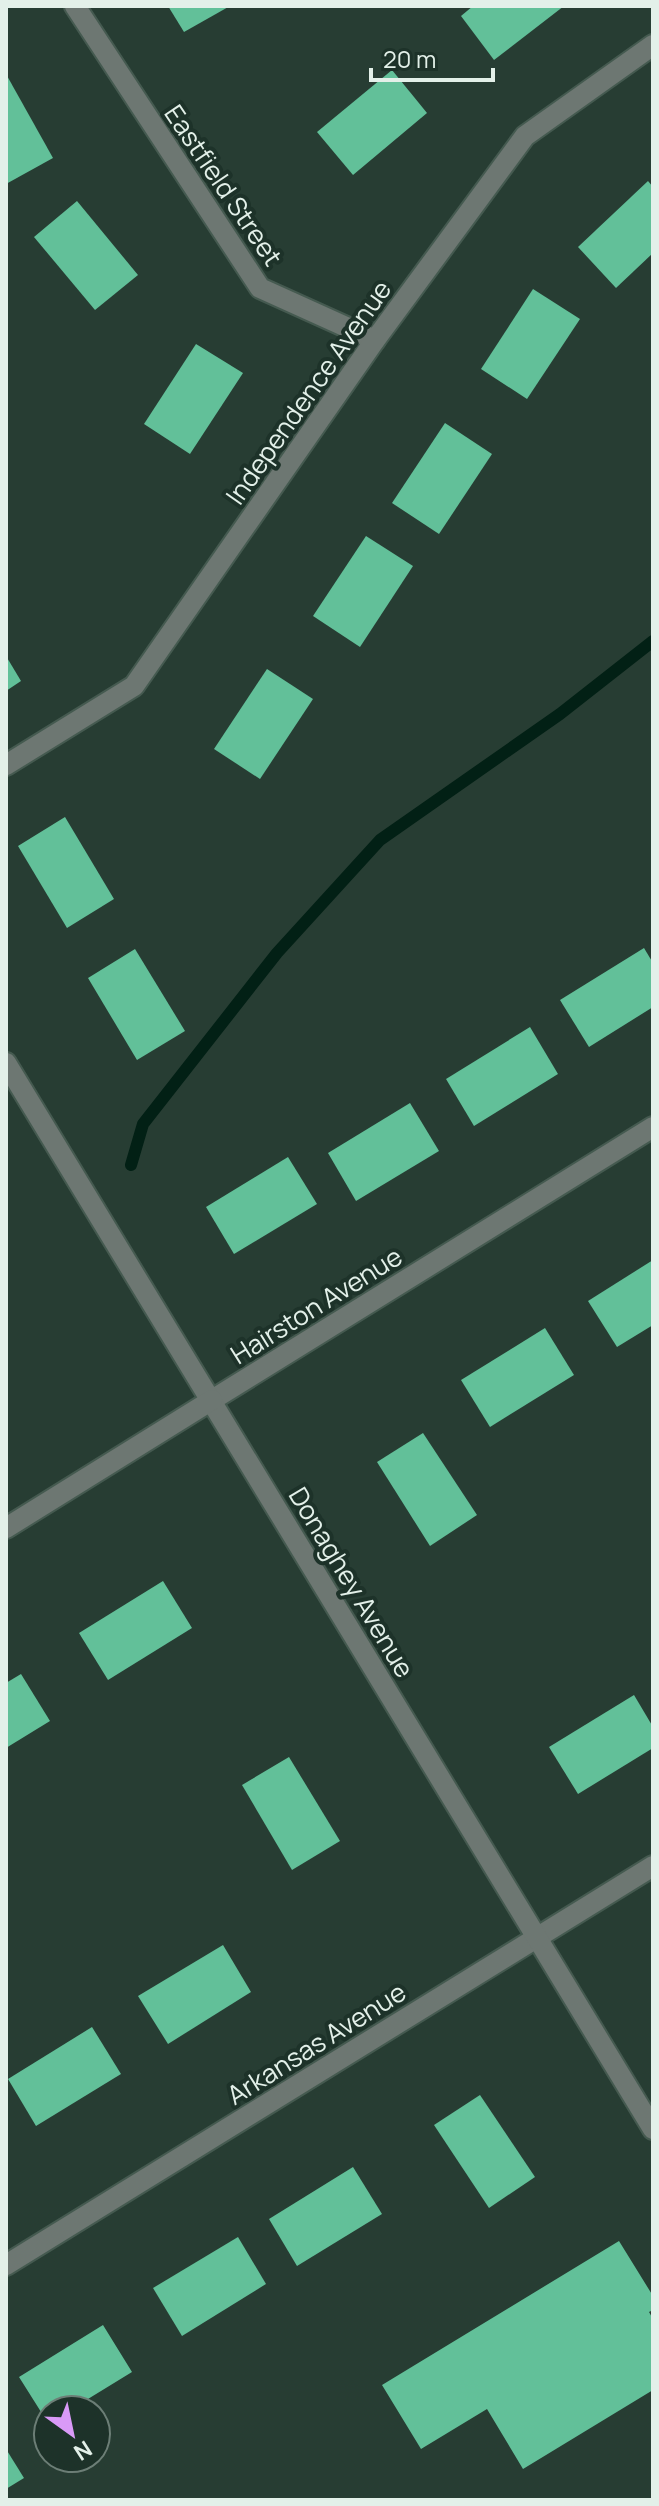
<svg xmlns="http://www.w3.org/2000/svg" width="659" height="2506" viewBox="0 0 659 2506" font-family="Manrope,sans-serif">
<style>
.lines{fill:none;stroke-linecap:round;stroke-linejoin:round}
.stream{stroke:#022015;stroke-width:12}
.building{fill:#62c099}
.minor-casing{stroke:#455a50;stroke-width:24}
.tertiary-casing{stroke:#455a50;stroke-width:24}
.minor{stroke:#6d7772;stroke-width:20}
.tertiary{stroke:#6d7772;stroke-width:20}
.labels{text-anchor:middle;dominant-baseline:central;stroke-width:8;stroke-linejoin:round;paint-order:stroke}
.street-label{font-size:26px;fill:#e3f0e9;stroke:#1d3229}
</style>
<rect width="100%" height="100%" fill="#273d33"/>
<g class="lines">
<polyline class="stream" points="131,1165 143,1124 277,953 380,840 560,714 653,641"/>
</g>
<g class="building">
<polygon points="168,6 230,6 184,32"/>
<polygon points="473,6 564,6 494,60 461,16"/>
<polygon points="392,70 427,113 353,175 317,132"/>
<polygon points="6,74 53,158 6,184"/>
<polygon points="648,181 653,187 653,253 616,288 578,247"/>
<polygon points="77,201 138,275 95,310 34,237"/>
<polygon points="533,289 580,319 527,399 481,369"/>
<polygon points="196,344 243,373 190,454 144,424"/>
<polygon points="445,423 492,454 439,534 392,503"/>
<polygon points="366,536 413,566 360,647 313,616"/>
<polygon points="6,656 21,681 6,691"/>
<polygon points="267,669 313,699 260,779 214,749"/>
<polygon points="65,817 114,899 67,928 18,846"/>
<polygon points="644,948 653,963 653,1007 589,1047 560,1000"/>
<polygon points="135,949 185,1031 137,1060 88,978"/>
<polygon points="530,1027 558,1074 474,1126 446,1079"/>
<polygon points="410,1103 439,1151 356,1201 328,1153"/>
<polygon points="288,1157 317,1204 234,1254 206,1207"/>
<polygon points="653,1260 653,1325 617,1347 588,1301"/>
<polygon points="545,1328 574,1375 490,1427 461,1380"/>
<polygon points="423,1433 477,1515 430,1546 377,1462"/>
<polygon points="163,1581 192,1628 108,1680 79,1633"/>
<polygon points="21,1674 50,1721 6,1748 6,1683"/>
<polygon points="634,1695 653,1727 653,1748 578,1794 549,1747"/>
<polygon points="289,1757 340,1841 292,1870 242,1785"/>
<polygon points="223,1945 251,1992 168,2044 138,1996"/>
<polygon points="92,2027 121,2074 36,2126 8,2079"/>
<polygon points="480,2095 535,2177 489,2208 434,2125"/>
<polygon points="353,2167 382,2214 297,2266 269,2219"/>
<polygon points="238,2237 266,2284 182,2336 153,2288"/>
<polygon points="619,2241 653,2296 653,2310 649,2312 653,2319 653,2390 523,2469 487,2409 421,2449 382,2385"/>
<polygon points="103,2325 132,2372 70,2410 48,2410 48,2423 19,2377"/>
<polygon points="6,2449 24,2478 6,2489"/>
</g>
<g class="lines">
<defs>
<g id="minor">
<polyline points="75,6 260,288 375,340"/>
<polyline points="6,765 134,686 375,340 525,136 653,45"/>
<polyline points="212,1400 653,1127"/>
<polyline points="6,2265 653,1866"/>
</g>
<g id="tertiary">
<polyline points="6,1063 653,2129"/>
<polyline points="6,1528 212,1400"/>
</g>
</defs>
<use href="#minor" class="minor-casing"/>
<use href="#tertiary" class="tertiary-casing"/>
<use href="#minor" class="minor"/>
<use href="#tertiary" class="tertiary"/>
</g>
<g class="labels">
<g class="street-label">
<text transform="translate(224 185) rotate(56)">Eastfield Street</text>
<text transform="translate(308 392) rotate(-55)">Independence Avenue</text>
<text transform="translate(316 1305) rotate(-32)">Hairston Avenue</text>
<text transform="translate(352 1582) rotate(59)">Donaghey Avenue</text>
<text transform="translate(316 2043) rotate(-32)">Arkansas Avenue</text>
</g>
</g>
<rect width="659" height="2506" fill="none" stroke="#e3f0e9" stroke-width="16"/>
<g transform="translate(72 2434) rotate(147)"><circle r="38" fill="#1d3229" stroke="#6c7e76" stroke-width="2"/>
<path d="M0-6L14 30L0 20L-14 30Z" fill="#d99af7"/>
<text y="-12" font-size="22" font-weight="bold" text-anchor="middle" fill="#e3f0e9">N</text>
</g>
<path d="M371 68v12h122v-12" fill="none" stroke="#e3f0e9" stroke-width="4"/>
<text x="383" y="68" font-size="24" fill="#e3f0e9" stroke="#1d3229" stroke-width="6" paint-order="stroke">20 m</text>
</svg>
